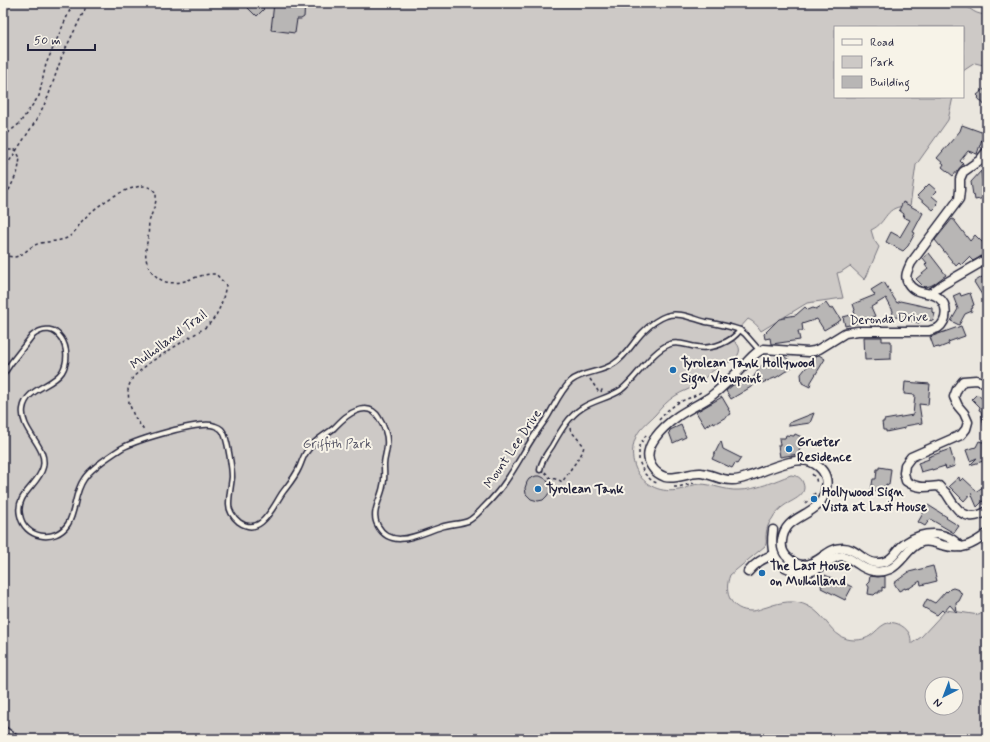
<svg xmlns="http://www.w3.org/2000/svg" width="990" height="742" viewBox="0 0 990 742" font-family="Mynerve,sans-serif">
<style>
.green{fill:#cdc9c6;stroke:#787680;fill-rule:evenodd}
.building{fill:#b8b6b5;stroke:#22223b}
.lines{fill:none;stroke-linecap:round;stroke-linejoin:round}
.lane-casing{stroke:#22223b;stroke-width:7}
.street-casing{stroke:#22223b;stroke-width:11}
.path{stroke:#22223b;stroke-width:1.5;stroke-dasharray:3 3;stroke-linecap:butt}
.lane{stroke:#f7f3e8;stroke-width:4}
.street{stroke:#f7f3e8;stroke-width:8}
.poi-dot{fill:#1f6fb2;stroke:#f7f3e8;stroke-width:1.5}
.labels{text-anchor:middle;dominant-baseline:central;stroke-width:4;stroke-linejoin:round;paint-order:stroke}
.street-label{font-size:13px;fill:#22223b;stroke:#f7f3e8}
.poi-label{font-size:13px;font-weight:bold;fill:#22223b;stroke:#f7f3e8;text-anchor:start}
.park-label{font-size:13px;fill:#555465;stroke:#f7f3e8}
</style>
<rect width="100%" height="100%" fill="#eae6de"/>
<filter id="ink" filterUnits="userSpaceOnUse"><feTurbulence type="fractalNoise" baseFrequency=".025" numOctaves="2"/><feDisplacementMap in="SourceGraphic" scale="8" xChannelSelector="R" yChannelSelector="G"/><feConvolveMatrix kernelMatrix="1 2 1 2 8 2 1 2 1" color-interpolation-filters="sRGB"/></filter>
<g filter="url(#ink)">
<path class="green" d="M3,3H963C970,9 977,16 987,14V66L975,63L963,71V27H835V97H953L948,120L916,165L910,206C883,205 889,222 871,230L874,240L879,247L865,280L850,266L841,272L837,273L843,298L807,303L761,331C757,325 754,322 748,319L730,339C737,342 742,348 738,355C734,362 723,364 717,368C710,372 705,378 699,383C692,389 682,391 675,396C667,401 661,408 655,415C650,420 644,425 640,430C631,442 630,460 638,473C647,488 665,494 683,489C688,487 694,484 700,484C713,484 725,491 739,490C757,490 774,481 791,475C797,476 801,477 803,483C808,495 793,500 785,505C779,509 775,513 772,519C768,524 766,530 766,537C766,541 767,542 765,546L730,575C723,593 731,611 752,611C757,611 762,608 767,607C781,602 794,599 808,606C825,614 831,635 847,639C855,641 864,640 870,636C876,632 879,627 885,624C893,620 904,625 909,633C911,636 911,641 911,644L921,637L946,610L979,615L987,609V739H3ZM932,684H956V708H932Z"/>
<g class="building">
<polygon points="252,3 258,3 264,9 257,16 255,14 255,15 248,8"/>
<polygon points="274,3 305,3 304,17 301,19 297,19 295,33 271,30"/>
<polygon points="987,87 987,108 978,98 979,97 977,95"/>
<polygon points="962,125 984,133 977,154 968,151 960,161 963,164 953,176 942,167 944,164 937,158 960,131"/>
<polygon points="981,171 985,198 975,200 974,194 973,195 971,182"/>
<polygon points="929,184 937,191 932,196 939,202 937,204 938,205 933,210 917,196"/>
<polygon points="903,202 923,213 913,232 915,233 908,246 903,251 886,242 891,232 900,237 910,220 903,217 904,214 899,210"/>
<polygon points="952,219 954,220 970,241 975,235 987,247 987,249 980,257 973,261 969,257 961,265 959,263 956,266 935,240"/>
<polygon points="929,253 946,275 934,284 930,286 924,287 916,279 928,269 925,265 927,263 923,258"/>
<polygon points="987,274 987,303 974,282"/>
<polygon points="884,282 897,303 900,301 932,308 932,312 935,313 933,321 920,318 919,323 892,316 893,311 886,298 871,307 875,316 858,323 845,326 843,317 855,314 854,311 855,310 853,304 875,295 871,290"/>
<polygon points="960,293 961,296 970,293 974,305 972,306 973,308 971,309 972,311 965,314 959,325 951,321 958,309 953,296"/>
<polygon points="826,303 830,309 833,307 841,320 824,330 817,319 802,324 803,331 798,331 800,340 772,344 771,344 770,338 765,339 764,334 779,319 785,318 785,317 796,315 805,307 808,310 813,308 816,309"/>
<polygon points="961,326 965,336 948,342 949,344 939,348 939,347 934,348 930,337"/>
<polygon points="864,337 882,337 882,341 891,341 891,359 865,360"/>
<polygon points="819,355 825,359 811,382 810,387 802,383 801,374 809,364 810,365 816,356"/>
<polygon points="784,356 795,365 777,377 762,383 761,381 731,399 726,391 733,385 747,377 750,382 761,366 779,357"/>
<polygon points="905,382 930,384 928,405 919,404 922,423 905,426 905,428 886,432 886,430 883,430 882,422 884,422 884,420 913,415 915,395 904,394"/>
<polygon points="977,394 987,403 987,426 984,426 981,411 979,410 980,407 972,399"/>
<polygon points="722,397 729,409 728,409 731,414 714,424 713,422 705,427 696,412"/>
<polygon points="814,413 810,423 789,426 789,423"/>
<polygon points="681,425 686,437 673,443 669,432 670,431 670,430"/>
<polygon points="795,434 804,438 798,454 780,457 778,445 780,445 779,438 785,438 786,435 794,436"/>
<polygon points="721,441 723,449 741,458 737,464 735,463 732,468 712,459"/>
<polygon points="979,441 982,442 987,441 987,460 970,465 977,458 970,461 966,450 976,447"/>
<polygon points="950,449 955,466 946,469 945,466 932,470 932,469 921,472 918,463 929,459 928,457"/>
<polygon points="879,467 891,469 889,485 886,484 886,487 883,487 883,489 880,489 878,491 871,490 873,479 876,479 877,469 879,469"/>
<polygon points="536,476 540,476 546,479 549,484 550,486 550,491 547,496 543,500 538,501 531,499 526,494 525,488 527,482 529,479"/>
<polygon points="959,477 960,481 963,478 977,491 984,486 987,497 977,507 971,493 964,501 949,486"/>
<polygon points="928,505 947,517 946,518 959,526 954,533 930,519 925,526 918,522"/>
<polygon points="933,566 937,581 921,585 920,581 908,589 908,588 905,589 905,588 899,591 894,583 909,572"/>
<polygon points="825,575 838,581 838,580 852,587 845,600 821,588 822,586 820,585"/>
<polygon points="870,576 878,577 885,576 885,588 882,587 882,591 879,591 879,593 876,593 874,595 868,594 869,587 867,584 869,582"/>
<polygon points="953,588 959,590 962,595 959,601 956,603 957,613 950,605 944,612 942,610 937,615 923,607 927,599 935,603 946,591 947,592 950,589"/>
</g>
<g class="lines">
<defs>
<g id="lane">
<path d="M3,375L11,363L32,336C57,315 75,351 62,372C52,387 26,388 23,409C20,431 48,446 43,467C39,485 15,494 20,515C24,538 55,544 68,524C76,511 74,493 84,479C91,468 111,455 122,448C137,440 200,420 215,426C221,428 223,430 225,436C228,444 232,468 232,477C231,486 229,495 229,504C229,512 233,517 239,522C261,538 273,506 283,492C289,484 295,477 299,468C302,462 303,455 308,450C314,440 326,435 334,428C341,421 347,414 356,411C366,407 374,409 379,418C384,426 388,436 387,445C387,452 384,458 384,465C384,472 385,479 383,486C381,499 370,513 378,526C392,551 421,533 441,527C450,524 460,524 468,521C474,518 479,512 484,507C492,499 500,490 506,481C516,467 523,453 532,439C537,431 543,424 548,416C554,406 561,390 571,381C583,371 602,373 615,363C627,355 633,342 643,332C649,326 657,319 666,316C678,311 694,319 706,322C718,324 729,326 740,330L745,334L759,350"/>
<path d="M540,470C541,461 547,453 552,446C560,432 568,417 582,408C594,400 609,398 621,390C637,378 651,351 670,344C679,341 688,346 697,347C711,350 732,342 740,330"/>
<polyline points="3,728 18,739"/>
</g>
<g id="street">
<polyline points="931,293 942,285 987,259"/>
<path d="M987,383L976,380L963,381L957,389L954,397L958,406L964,413L968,422L966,429L961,435L911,457L905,465L904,473L906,481C917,489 926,487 939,486C941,489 944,491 946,493C949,497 951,502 955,506C964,518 975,519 987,511"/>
<path d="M773,530C772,537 771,546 774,554C780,569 801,576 815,570C824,567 832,556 842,556C849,557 853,561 858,564C867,571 879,574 890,569C903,563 908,546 922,542C929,540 936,543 942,545C962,551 972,545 987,534"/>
<path d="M961,547C958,545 956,542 953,540C937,529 915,534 901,547C896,552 892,560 884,562C865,568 858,547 842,548C827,548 819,565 803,565C796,565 791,561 786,556C782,551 781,547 782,541C784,519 804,518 818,505C823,500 825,494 826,487C828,480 825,472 819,467C811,460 800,459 790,462C777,465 765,470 753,475C746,477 740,480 733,480C722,481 712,474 701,473C689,472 677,480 665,477C660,475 655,472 652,467C639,448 664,426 678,416C688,409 700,404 710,397C723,387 735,375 746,363C752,357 756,351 764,349L808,352L814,351L819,349L845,333L858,331H929C932,330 935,329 938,328C948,321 948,305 939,298C929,290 916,296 908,283C904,276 908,270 911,263L959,199L960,190V179L963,172L980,160L987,151"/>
<path d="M748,572C756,562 763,559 774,554"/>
</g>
</defs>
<use href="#lane" class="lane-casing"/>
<use href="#street" class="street-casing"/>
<g class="path">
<polyline points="3,137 19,124 39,96 46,64 73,3"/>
<polyline points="3,152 7,150 16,150 20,158 18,171 3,203"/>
<polyline points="3,171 37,119 48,97 62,56 88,3"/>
<path d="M3,254C6,256 11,257 14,257C23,256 28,248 35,245C46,240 61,243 70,236C75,233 79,224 83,220C97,205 122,188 143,186C148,186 156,190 156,195C157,203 152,212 150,219C148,224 149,231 148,237C147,243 145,251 146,258C147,268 156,279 166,282C181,285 191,278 204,275C208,274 213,274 216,274L226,285C223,300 219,316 206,327L149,363L133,377L130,383L128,389L129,403L134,416L145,432"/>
<polyline points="590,379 598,391 602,390 601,392"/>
<polyline points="659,420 668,410 679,402 692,397 701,392"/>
<polyline points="646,435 639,446 639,461 644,473 652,481 657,483"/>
<path d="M545,472L551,479L552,478L559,480L562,482C566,477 569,471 573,466C579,458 582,455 584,446L571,431L570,428"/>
<polyline points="812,474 816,479 817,484"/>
<polyline points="674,487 678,487 694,483"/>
<polyline points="805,503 812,498 815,493"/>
</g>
<use href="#lane" class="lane"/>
<use href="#street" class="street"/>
</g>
</g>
<g class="poi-dot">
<circle cx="673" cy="370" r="4"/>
<circle cx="789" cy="449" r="4"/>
<circle cx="538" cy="489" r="4"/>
<circle cx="814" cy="499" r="4"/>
<circle cx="762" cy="573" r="4"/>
</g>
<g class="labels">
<g class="street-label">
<text transform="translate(889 319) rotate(-3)">Deronda Drive</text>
<text transform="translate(169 340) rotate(-36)">Mulholland Trail</text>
<text transform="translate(513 449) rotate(-56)">Mount Lee Drive</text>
</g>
<g class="poi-label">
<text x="681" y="363">Tyrolean Tank Hollywood<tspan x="681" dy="15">Sign Viewpoint</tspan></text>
<text x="797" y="442">Grueter<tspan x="797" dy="15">Residence</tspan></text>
<text x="546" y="489">Tyrolean Tank</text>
<text x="822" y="492">Hollywood Sign<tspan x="822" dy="15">Vista at Last House</tspan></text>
<text x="770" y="566">The Last House<tspan x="770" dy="15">on Mulholland</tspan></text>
</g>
<g class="park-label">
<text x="337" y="444">Griffith Park</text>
</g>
</g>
<rect width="990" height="742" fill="none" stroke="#f7f3e8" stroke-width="16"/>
<rect x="8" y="8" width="974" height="726" fill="none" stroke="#22223b" stroke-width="1.5" filter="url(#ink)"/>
<rect x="834" y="26" width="130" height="72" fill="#f7f3e8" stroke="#a29fa3"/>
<rect x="842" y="39" width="20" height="6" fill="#f7f3e8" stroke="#a29fa3"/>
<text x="870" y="46" font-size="12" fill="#22223b">Road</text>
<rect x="842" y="56" width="20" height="12" fill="#cdc9c6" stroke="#a29fa3"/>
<text x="870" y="66" font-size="12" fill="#22223b">Park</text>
<rect x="842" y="76" width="20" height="12" fill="#b8b6b5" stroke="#a29fa3"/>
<text x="870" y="86" font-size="12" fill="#22223b">Building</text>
<g transform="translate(944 696) rotate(222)"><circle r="19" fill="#f7f3e8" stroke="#a29fa3"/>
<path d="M0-3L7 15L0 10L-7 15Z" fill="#1f6fb2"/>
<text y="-6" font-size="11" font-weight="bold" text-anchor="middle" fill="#22223b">N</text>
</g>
<path d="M28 44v6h67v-6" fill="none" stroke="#22223b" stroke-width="2"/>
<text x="34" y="44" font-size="12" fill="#22223b" stroke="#f7f3e8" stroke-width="3" paint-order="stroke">50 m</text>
</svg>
